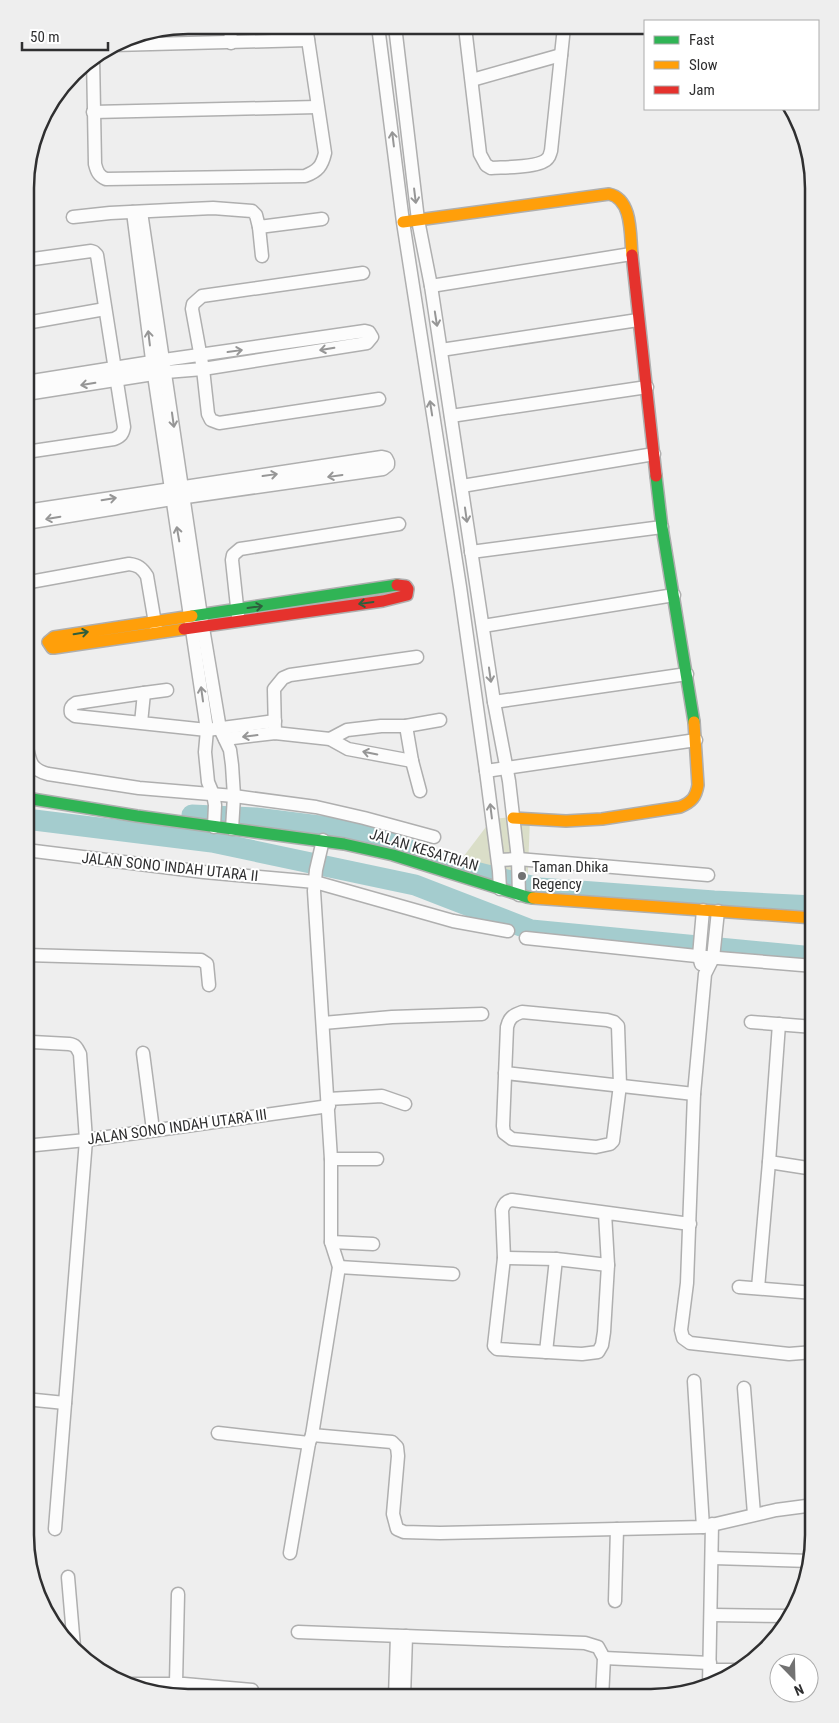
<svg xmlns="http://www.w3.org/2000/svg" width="839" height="1723" viewBox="0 0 839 1723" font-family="'Roboto Condensed',sans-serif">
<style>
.green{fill:#dadec8}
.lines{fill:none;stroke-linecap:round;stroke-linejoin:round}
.river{stroke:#a4ccce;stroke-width:21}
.street-casing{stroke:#afafaf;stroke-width:15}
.fast-casing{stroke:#afafaf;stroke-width:14}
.slow-casing{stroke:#afafaf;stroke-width:14}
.jam-casing{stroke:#afafaf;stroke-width:14}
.street{stroke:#fcfcfc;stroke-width:12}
.fast{stroke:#30b455;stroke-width:11}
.slow{stroke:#ff9f0a;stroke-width:11}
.jam{stroke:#e5322d;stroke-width:11}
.oneway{stroke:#969696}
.oneway2{stroke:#2f5e3d}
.poi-dot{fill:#727272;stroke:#fff;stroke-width:2}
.labels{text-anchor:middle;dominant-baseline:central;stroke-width:4;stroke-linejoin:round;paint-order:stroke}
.street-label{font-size:15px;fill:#2f2f30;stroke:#fff}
.poi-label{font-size:15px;fill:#2f2f30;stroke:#fff;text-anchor:start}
.rim{fill:none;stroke:#2f2f30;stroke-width:2.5}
</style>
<rect width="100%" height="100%" fill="#eee"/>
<polygon class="green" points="513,817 530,818 527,895 451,873 492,819"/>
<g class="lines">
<g class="river">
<polyline points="192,815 256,818 359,831 459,868 539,888 714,901 814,906"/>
<polyline points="26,819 212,842 415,885 531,930 814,957"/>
</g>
<defs>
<g id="street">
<polyline points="230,25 231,43"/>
<polyline points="378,26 403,222 460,587 486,771 499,871 500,889"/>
<polyline points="395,26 418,220 431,286 494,702 509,781 518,859 519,895"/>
<path d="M465,27L480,154L486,165L491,168C504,167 541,168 548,158C550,156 550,153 551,151L564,27"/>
<polyline points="113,45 308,40"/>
<path d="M93,57L95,164C97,172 99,176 106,179L305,176C318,171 322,166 325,153L306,26"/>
<polyline points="472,80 561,55"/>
<polyline points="93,112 317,107"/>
<polyline points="26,177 28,160"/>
<polyline points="133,212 154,375 207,730 205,752 208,782 213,794 215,805 214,827"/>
<polyline points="141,212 201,616 220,729 230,750 232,765 234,796 232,829"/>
<polyline points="73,217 110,213 170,210 213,208 252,211 256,215 259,227 322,219"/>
<polyline points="259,227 262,256"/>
<polyline points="363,273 202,296 193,304 192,309 203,369 208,414 211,420 219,423 379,399"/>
<polyline points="431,286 631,254"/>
<polyline points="26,323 105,309"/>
<polyline points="441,350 638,320"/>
<polyline points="26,394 166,372 203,369 367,343 372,337 369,332 365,331 164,360 26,382"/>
<polyline points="451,416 647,387"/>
<path d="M26,452L114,439C121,436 123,434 124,427L97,255L94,252L91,251L26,260"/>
<polyline points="462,486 654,454"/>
<polyline points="26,523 172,499 383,469 388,465 388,462 386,458 382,457 26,511"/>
<polyline points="471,552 662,527"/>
<path d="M30,582L129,564C138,565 142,568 147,576L156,629"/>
<polyline points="238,616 232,560 233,555 240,549 399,524"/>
<polyline points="483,626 674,595"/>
<polyline points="144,693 167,690"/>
<polyline points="494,702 687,674"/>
<path d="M141,723L144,693L76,703C71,706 70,708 71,713L75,716L207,730L275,721"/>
<polyline points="406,726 412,761 420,791"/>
<polyline points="275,733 274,689 283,678 290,675 417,657"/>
<polyline points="225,739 275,733 330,739 348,749 412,761"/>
<polyline points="330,739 347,730 381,726 406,726 440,720"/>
<path d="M26,743C30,760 29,769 48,774L139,788L234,796L316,807L364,818L434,837"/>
<polyline points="486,771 696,740"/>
<polyline points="26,850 204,872 315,882 453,921 508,931"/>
<polyline points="498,860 518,859 708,875"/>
<polyline points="718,911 713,958 705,974 694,1094 687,1283 681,1330 683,1338 690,1343 789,1354 814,1352"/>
<polyline points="526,938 706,957 814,966"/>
<polyline points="26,955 201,960 207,964 209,985"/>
<polyline points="701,964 699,956 703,910"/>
<path d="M522,1012L607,1020L614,1022L618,1026L620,1085L613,1141L610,1144L596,1147L512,1139L504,1133L503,1126L507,1027C509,1018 513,1015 522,1012Z"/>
<polyline points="751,1022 814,1027"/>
<polyline points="323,1023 392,1017 482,1014"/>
<path d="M32,1042L69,1044C76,1045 77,1048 80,1054L86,1140L55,1529"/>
<polyline points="143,1053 153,1130"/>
<polyline points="505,1073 694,1094"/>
<polyline points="328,1099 382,1096 405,1104"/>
<polyline points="25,1146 86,1140 329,1106"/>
<polyline points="331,1159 377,1159"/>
<polyline points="769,1162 814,1169"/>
<path d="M605,1213L608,1265L604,1332L602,1345L598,1352L582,1354L497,1349L494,1346L504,1258L502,1210C504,1204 506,1201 512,1200L690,1224"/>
<polyline points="331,1242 373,1244"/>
<polyline points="504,1258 556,1259 608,1265"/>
<polyline points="339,1267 453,1274"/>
<polyline points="739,1287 814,1293"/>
<polyline points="758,1288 769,1162 779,1024"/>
<polyline points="546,1352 556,1259"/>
<polyline points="694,1381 703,1527"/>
<polyline points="744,1388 754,1514"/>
<polyline points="25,1399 65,1403"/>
<polyline points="218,1433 309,1443"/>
<polyline points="312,1435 392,1442 397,1447 398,1456 393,1514 397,1529 404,1532 440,1533 703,1527 776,1510 814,1505"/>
<polyline points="290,1553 309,1443 312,1435 339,1267 331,1242 331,1159 314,891 316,870 323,840"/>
<polyline points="713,1558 810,1561"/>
<polyline points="68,1577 74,1647"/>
<polyline points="615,1601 617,1529"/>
<polyline points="712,1615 791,1616"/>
<polyline points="298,1632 585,1643 598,1647 604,1658 602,1698"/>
<polyline points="604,1658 710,1663"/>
<polyline points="710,1670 742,1670"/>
<polyline points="176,1683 178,1594"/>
<polyline points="124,1684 184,1684 252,1690"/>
<polyline points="709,1686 712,1524"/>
<polyline points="395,1697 397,1636"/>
<polyline points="404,1697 406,1636"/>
</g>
<g id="fast">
<polyline points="656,476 662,527 694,722"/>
<polyline points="192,616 397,585"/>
<polyline points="26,798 137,816 344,844 393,855 527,897 533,898"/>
</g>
<g id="slow">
<path d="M403,222L609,194C633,199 630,236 632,255"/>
<polyline points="184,629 54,648 52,648 48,642 54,637 192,616"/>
<path d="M513,818L566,821L602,819L680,807C692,802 696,797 698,785L694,722"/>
<polyline points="533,898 814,918"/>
</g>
<g id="jam">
<polyline points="632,255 656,476"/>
<polyline points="184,629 383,601 407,595 408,589 406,586 397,585"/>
</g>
</defs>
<use href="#street" class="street-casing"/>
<use href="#fast" class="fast-casing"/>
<use href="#slow" class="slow-casing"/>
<use href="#jam" class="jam-casing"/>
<use href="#street" class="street"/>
<use href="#fast" class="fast"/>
<use href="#slow" class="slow"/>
<use href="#jam" class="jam"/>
</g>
<defs><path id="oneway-shaft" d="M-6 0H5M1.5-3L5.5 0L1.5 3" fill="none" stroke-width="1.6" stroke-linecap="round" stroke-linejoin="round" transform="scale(1.25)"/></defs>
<g class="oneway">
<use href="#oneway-shaft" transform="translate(393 139) rotate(-97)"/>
<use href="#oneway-shaft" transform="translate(415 196) rotate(83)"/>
<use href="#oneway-shaft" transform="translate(436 319) rotate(81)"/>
<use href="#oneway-shaft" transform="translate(149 338) rotate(-97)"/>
<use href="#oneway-shaft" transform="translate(327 349) rotate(171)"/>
<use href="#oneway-shaft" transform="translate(235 351) rotate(-8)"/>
<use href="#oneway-shaft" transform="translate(88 384) rotate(171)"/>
<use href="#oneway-shaft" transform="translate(431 408) rotate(-99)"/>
<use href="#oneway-shaft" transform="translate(173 420) rotate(82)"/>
<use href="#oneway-shaft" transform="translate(270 475) rotate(-8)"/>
<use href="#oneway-shaft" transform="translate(335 476) rotate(172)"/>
<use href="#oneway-shaft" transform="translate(109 499) rotate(-9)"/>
<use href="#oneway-shaft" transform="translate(466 515) rotate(82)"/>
<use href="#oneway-shaft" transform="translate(53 518) rotate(170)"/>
<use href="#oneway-shaft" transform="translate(178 534) rotate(-100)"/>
<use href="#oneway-shaft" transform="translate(490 675) rotate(82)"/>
<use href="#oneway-shaft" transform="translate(202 694) rotate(-98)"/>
<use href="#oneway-shaft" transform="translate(250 736) rotate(173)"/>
<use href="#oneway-shaft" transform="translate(370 753) rotate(-169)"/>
<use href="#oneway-shaft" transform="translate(491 811) rotate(-97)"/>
</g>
<g class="oneway2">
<use href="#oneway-shaft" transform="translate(366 603) rotate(172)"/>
<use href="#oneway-shaft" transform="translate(255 607) rotate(-8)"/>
<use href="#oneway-shaft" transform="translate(81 633) rotate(-9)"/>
</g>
<circle class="poi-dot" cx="522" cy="876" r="5"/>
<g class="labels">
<g class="street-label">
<text transform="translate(424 850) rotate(17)">JALAN KESATRIAN</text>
<text transform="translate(170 867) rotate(6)">JALAN SONO INDAH UTARA II</text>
<text transform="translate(177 1127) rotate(-8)">JALAN SONO INDAH UTARA III</text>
</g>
<g class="poi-label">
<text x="532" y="867">Taman Dhika<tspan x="532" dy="17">Regency</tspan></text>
</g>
</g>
<path d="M0 0H839V1723H0ZM188 34H651A154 154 0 0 1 805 188V1535A154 154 0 0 1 651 1689H188A154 154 0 0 1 34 1535V188A154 154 0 0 1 188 34Z" fill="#eee" fill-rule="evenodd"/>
<path class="rim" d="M188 34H651A154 154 0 0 1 805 188V1535A154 154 0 0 1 651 1689H188A154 154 0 0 1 34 1535V188A154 154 0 0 1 188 34Z"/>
<rect x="644" y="20" width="175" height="90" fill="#ffffff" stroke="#acacac"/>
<rect x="654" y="36" width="25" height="8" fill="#30b455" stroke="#acacac"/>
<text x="689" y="45" font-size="15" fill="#2f2f30">Fast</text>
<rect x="654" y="61" width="25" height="8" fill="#ff9f0a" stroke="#acacac"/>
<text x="689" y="70" font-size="15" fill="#2f2f30">Slow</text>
<rect x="654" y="86" width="25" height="8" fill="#e5322d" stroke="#acacac"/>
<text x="689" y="95" font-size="15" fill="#2f2f30">Jam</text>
<g transform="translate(794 1678) rotate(157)"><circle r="24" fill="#ffffff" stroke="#acacac"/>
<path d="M0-4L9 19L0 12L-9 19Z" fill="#727272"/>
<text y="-8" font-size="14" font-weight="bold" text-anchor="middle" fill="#2f2f30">N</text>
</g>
<path d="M22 42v8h86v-8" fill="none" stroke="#2f2f30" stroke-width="2.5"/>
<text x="30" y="42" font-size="15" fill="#2f2f30" stroke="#ffffff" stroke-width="4" paint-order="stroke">50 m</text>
</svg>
